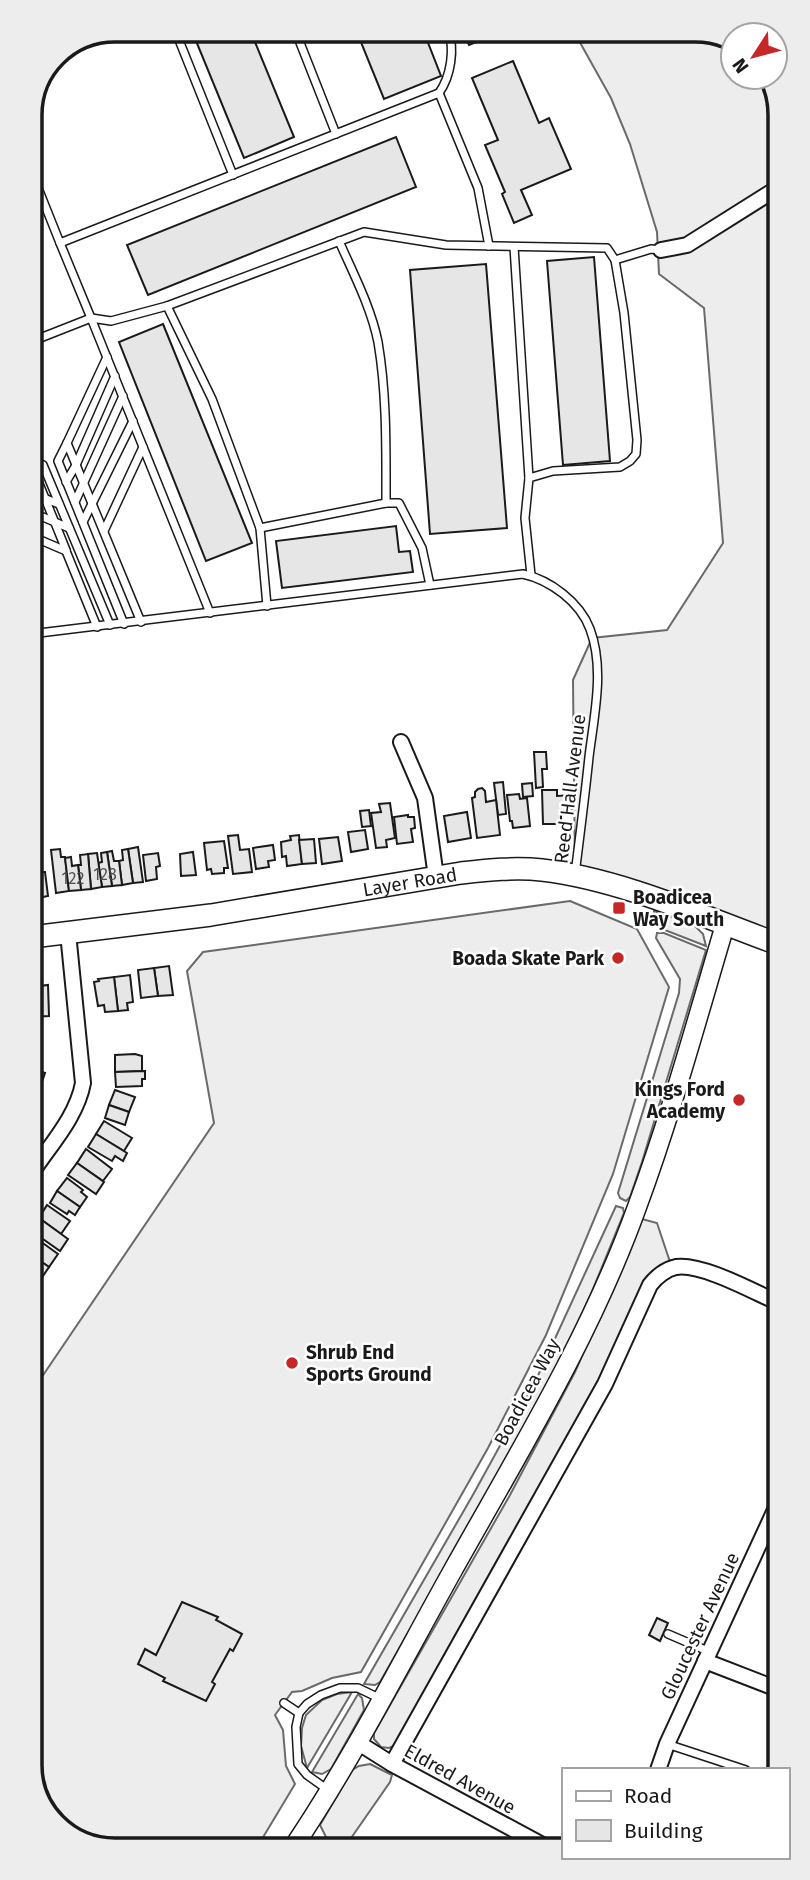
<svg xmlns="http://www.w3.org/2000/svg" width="810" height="1880" viewBox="0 0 810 1880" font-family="'Fira Sans',sans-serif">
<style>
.built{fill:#ededed;stroke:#6a6a6a;stroke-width:2}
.building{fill:#e6e6e6;stroke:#1a1a1a;stroke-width:2}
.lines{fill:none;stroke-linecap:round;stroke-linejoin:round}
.service-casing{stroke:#1a1a1a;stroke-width:10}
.minor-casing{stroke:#1a1a1a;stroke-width:18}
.tertiary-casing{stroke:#1a1a1a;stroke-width:21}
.secondary-casing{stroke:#1a1a1a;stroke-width:24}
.service{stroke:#fff;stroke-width:7}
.minor{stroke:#fff;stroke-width:14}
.tertiary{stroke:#fff;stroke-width:18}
.secondary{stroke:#fff;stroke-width:21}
.poi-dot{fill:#c62828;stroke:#fff;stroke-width:2.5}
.labels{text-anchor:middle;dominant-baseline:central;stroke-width:5;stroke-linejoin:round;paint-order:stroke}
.number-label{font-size:16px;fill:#4d4d4d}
.street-label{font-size:19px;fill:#1a1a1a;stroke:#fff}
.poi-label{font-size:19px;font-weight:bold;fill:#1a1a1a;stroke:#fff;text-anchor:start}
.rim{fill:none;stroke:#1a1a1a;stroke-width:3.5}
</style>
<rect width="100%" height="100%" fill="#fff"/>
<g class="built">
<polygon points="573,30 701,30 733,42 733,77 763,77 776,113 778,936 575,875 573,680 592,638 667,630 723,543 704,308 659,274 657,232 630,144 611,98"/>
<polygon points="570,901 637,929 669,987 613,1174 546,1335 488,1448 361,1672 332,1678 302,1691 292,1692 275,1715 283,1730 286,1766 295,1784 256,1849 109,1850 63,1832 34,1792 33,1390 214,1123 187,971 203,952"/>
<polygon points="654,911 694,925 703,934 706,946 657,927 653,923"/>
<polygon points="657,933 664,933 706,950 642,1162 630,1197 626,1201 620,1198 618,1193 679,993 680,979 656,938"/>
<polygon points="616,1206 623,1208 624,1213 591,1294 561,1360 522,1434 380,1682 375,1685 364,1684 474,1493 535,1382"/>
<polygon points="642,1219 657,1223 670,1262 652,1272 643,1283 594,1393 396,1745 389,1748 381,1747 374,1739 374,1733 510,1495 575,1372"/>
<polygon points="352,1692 307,1768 301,1746 302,1728 306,1715 322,1700 337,1694"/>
<polygon points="358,1694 362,1698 364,1710 331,1769 322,1774 312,1772"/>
<polygon points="370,1764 392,1775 390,1782 349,1841 343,1844 333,1841 326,1837 320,1825 352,1770 359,1766"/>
</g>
<g class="building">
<polygon points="209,30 250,30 294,137 244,158 194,36"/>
<polygon points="356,30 423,30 441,76 384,99"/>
<polygon points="463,30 486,30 489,37 469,45"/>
<polygon points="513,61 539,123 549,118 571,169 521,190 532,215 514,223 502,194 505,192 485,145 498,140 472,78"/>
<polygon points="396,137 416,187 148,295 127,245"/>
<polygon points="594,257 610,461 563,465 547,261"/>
<polygon points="486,264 507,528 430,534 410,270"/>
<polygon points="163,324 252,543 206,561 119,342"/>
<polygon points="396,526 399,552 410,551 413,572 282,588 276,541"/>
<polygon points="534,752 546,752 547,769 542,769 543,787 536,788"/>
<polygon points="503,782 506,814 498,815 494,783"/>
<polygon points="532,783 533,796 523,797 522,784"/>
<polygon points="482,788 485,791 486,802 496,800 500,835 477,838 472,798 475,797 475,792 478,789"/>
<polygon points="542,790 557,790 557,796 572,795 572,810 561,810 561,824 543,824"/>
<polygon points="519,794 520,799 527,798 530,826 513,828 512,821 510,821 507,795"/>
<polygon points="390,803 395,838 386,840 387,847 376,848 371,813 381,812 379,804"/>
<polygon points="369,810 371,826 362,827 360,811"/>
<polygon points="467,812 471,838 448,842 444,816"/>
<polygon points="408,815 408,817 414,817 415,828 411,829 413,842 397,844 394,817"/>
<polygon points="365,830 368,849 351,852 348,832"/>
<polygon points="238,835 240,850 249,849 252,872 233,874 228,836"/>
<polygon points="299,835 302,864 287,866 286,856 282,857 281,842 291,840 290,836"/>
<polygon points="338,837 342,861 322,864 319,839"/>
<polygon points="314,839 316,863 302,864 299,840"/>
<polygon points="224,841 228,868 224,868 224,873 212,874 211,869 207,870 204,843"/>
<polygon points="273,845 275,860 268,861 269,867 256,869 253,848"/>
<polygon points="138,847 143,882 133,883 128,849"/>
<polygon points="60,849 61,857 65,857 69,891 56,893 51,850"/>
<polygon points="128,849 133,883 122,885 119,861 123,860 122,850"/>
<polygon points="112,851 114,861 119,861 122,885 112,886 107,852"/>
<polygon points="107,852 112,886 102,887 98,863 102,862 101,853"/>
<polygon points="193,852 196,875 181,876 180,854"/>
<polygon points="97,853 102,887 91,889 88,854"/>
<polygon points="158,853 160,866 156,867 157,879 146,881 143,855"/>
<polygon points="88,854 91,889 81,890 78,865 81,865 80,855"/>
<polygon points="32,855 38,898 32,899"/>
<polygon points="40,857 42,872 45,872 48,896 38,898 33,858"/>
<polygon points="71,857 72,866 78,865 81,890 69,891 65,858"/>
<polygon points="169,966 173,995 158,996 154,968"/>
<polygon points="154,968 158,996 141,998 138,970"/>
<polygon points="130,975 133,1002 127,1003 128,1010 118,1011 114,977"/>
<polygon points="114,977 118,1011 105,1012 104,1005 98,1006 94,982 99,981 98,979"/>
<polygon points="48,985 49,1016 32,1017 32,987"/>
<polygon points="135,1054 142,1056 142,1071 115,1072 115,1055"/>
<polygon points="32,1069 45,1073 40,1088 32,1085"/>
<polygon points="145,1071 145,1079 142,1079 142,1086 116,1087 115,1072"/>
<polygon points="115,1090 135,1097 129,1112 109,1105"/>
<polygon points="109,1105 129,1112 125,1125 105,1118"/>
<polygon points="104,1121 132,1138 124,1151 96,1134"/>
<polygon points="96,1134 127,1153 123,1161 115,1156 112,1161 88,1147"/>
<polygon points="86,1149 112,1169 103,1181 77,1163"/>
<polygon points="77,1163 104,1182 96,1194 68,1175"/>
<polygon points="67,1178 83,1190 81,1192 87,1197 80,1207 57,1191"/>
<polygon points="57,1191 80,1207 75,1215 69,1211 67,1214 50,1203"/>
<polygon points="47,1205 70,1221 61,1234 39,1218"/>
<polygon points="39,1218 68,1239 60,1251 33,1232 33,1227"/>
<polygon points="33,1236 58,1254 49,1267 33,1256"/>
<polygon points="33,1256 49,1267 41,1279 33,1273"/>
<polygon points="182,1602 218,1617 216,1620 242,1634 233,1651 230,1649 212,1682 215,1684 206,1701 163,1681 165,1678 138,1664 145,1649 156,1655"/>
<polygon points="657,1618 668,1623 660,1641 649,1635"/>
</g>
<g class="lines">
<defs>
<g id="service">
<polyline points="175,30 233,175"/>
<polyline points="295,30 336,134"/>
<path d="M439,93C451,76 455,49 448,30"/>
<polyline points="30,168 60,243"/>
<polyline points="514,247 529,478"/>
<polyline points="167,306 212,399 260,528 267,606"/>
<polyline points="30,342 91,318 60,243 439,93 478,188 489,246"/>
<polyline points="107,357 67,443 141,622"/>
<polyline points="67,443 58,461 124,624"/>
<polyline points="31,459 43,465 110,625"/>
<polyline points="31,464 66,550"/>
<polyline points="66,482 76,465 115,376"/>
<polyline points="31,493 59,504"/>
<polyline points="75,502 123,396"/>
<polyline points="386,503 399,503 422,548 430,585"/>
<polyline points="31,512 69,528"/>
<polyline points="83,522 133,421"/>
<path d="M260,528L386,503C386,450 387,395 378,342C371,307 353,273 339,241"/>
<polyline points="104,531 143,447"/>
<polyline points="31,536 66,551 97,627"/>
<polyline points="531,575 525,518 529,478 553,471 620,467 630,461 636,454 637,440 624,313 615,260 651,249 661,250"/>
<polyline points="210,613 91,318 111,321 167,306 364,232 446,245 607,248 615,260"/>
<path d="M31,634L523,574C550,580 580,602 590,629C605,669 594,716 589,757C585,796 580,835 575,874"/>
<polyline points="668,1634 710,1652"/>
<polyline points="284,1703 299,1713"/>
<polyline points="667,1744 746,1770"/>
<polyline points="328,1790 307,1775 298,1764 296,1727 299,1713 307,1704 321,1695 340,1688 358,1688 381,1699"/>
</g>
<g id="minor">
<polyline points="661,250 687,245 776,189"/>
<polyline points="401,742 425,798 436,877"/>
<path d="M33,1171C51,1144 77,1116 83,1083L68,933"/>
<polyline points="705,1661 780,1690"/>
<polyline points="357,1742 392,1764 546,1847"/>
<path d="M392,1764L605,1384L650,1285C656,1277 666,1269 676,1267C702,1263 754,1292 779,1303"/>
<polyline points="658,1770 667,1744 780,1499"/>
</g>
<path id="tertiary" d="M292,1849C352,1760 401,1663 453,1570C519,1452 591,1335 637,1207C671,1115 697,1019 725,925"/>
<g id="secondary">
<path id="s1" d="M32,937L211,915L461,873C488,870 515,867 542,870C620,879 704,917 778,944"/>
</g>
</defs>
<use href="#service" class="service-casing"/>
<use href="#minor" class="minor-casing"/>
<use href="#tertiary" class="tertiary-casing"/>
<use href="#secondary" class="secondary-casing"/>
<use href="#service" class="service"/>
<use href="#minor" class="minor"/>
<use href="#tertiary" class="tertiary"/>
<use href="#secondary" class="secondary"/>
</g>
<g class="poi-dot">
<rect x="612" y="901" width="14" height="14" rx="3.5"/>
<circle cx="618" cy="958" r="7"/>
<circle cx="739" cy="1100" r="7"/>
<circle cx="292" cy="1363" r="7"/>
</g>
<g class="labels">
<g class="number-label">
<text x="105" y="874">128</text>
<text x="73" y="878">122</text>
</g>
<g class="street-label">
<text transform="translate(570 789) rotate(-83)">Reed Hall Avenue</text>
<text stroke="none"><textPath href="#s1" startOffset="382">Layer Road</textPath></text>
<text transform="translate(527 1392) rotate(-62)">Boadicea Way</text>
<text transform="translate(700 1626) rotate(-65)">Gloucester Avenue</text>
<text transform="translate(460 1779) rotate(29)">Eldred Avenue</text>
</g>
<g class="poi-label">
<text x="633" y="897">Boadicea<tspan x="633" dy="22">Way South</tspan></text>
<text x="604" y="958" text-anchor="end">Boada Skate Park</text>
<text x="725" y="1089" text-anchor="end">Kings Ford<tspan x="725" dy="22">Academy</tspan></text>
<text x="306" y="1352">Shrub End<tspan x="306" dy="22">Sports Ground</tspan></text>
</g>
</g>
<path d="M0 0H810V1880H0ZM115 42H695A73 73 0 0 1 768 115V1765A73 73 0 0 1 695 1838H115A73 73 0 0 1 42 1765V115A73 73 0 0 1 115 42Z" fill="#ededed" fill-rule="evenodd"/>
<path class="rim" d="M115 42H695A73 73 0 0 1 768 115V1765A73 73 0 0 1 695 1838H115A73 73 0 0 1 42 1765V115A73 73 0 0 1 115 42Z"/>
<rect x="562" y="1768" width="228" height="91" fill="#ffffff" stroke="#a3a3a3" stroke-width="2"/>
<rect x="576" y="1791" width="35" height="10" fill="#ffffff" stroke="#a3a3a3" stroke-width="2"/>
<text x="624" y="1803" font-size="21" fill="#1a1a1a">Road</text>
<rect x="576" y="1820" width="35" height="21" fill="#e6e6e6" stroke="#a3a3a3" stroke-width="2"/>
<text x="624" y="1838" font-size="21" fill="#1a1a1a">Building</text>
<g transform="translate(754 56) rotate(234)"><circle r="33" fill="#ffffff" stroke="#a3a3a3" stroke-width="2"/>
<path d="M0-5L12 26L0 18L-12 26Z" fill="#c62828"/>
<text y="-10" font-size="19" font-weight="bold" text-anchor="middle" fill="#1a1a1a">N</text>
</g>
</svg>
